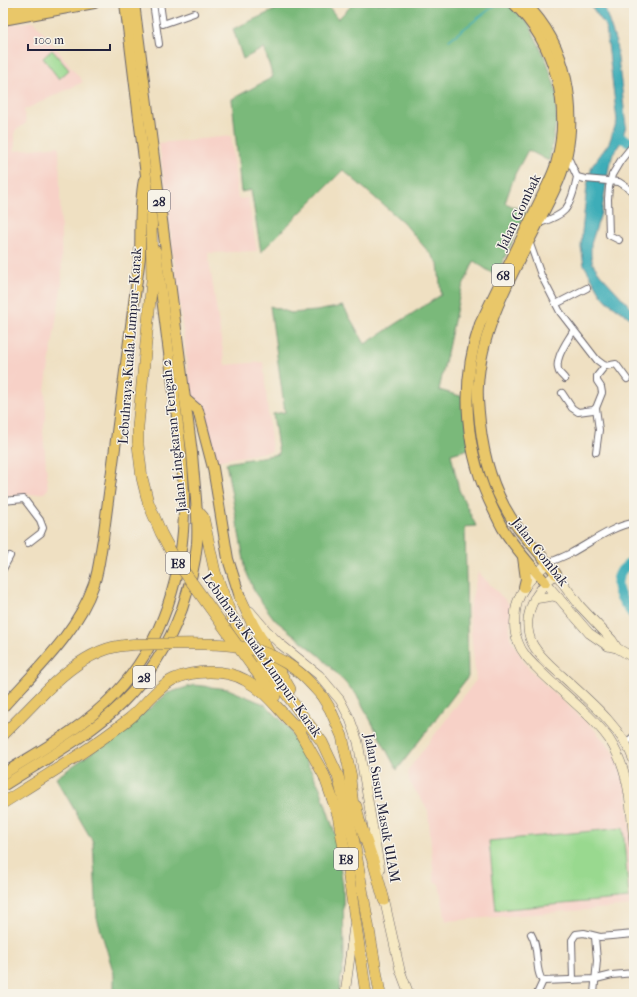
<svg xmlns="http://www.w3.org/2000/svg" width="637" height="997" viewBox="0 0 637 997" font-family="'IM FELL French Canon',serif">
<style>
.built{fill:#f7d1c7}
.green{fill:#99d98f;stroke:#5e7e65}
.forest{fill:#7ab97a;stroke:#4e6e5a}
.water{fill:#3dadb8;stroke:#30687a}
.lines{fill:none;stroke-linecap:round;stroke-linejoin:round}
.stream{stroke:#3dadb8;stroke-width:1.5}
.river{stroke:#3dadb8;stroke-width:10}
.minor-casing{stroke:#6a646a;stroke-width:8}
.secondary-casing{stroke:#6a646a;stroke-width:10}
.primary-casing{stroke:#6a646a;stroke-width:12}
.trunk-casing{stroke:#6a646a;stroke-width:12}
.motorway-casing{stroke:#6a646a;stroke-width:12}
.minor{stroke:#fff;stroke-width:6}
.secondary{stroke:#f6e9c3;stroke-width:9}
.primary{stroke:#e9c769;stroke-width:10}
.trunk{stroke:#e9c769;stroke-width:10}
.motorway{stroke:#e9c769;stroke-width:11}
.motorway-bridge-casing{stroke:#6a646a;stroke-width:12;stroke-linecap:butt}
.motorway-bridge{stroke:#e9c769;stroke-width:11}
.labels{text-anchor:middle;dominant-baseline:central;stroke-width:3;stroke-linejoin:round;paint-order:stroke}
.shield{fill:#f7f3e8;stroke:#62616f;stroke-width:1}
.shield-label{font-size:13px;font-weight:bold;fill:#22223b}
.street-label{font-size:14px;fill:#22223b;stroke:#f7f3e8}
</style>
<rect width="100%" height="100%" fill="#f7f3e8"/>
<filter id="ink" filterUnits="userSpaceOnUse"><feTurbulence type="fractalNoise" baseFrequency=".025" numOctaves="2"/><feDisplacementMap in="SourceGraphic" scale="8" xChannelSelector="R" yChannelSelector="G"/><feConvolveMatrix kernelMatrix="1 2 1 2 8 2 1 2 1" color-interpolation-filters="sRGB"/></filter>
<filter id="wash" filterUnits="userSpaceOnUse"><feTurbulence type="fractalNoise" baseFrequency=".012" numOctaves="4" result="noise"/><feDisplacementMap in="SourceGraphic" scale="16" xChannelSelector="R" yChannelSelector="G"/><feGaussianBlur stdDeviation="0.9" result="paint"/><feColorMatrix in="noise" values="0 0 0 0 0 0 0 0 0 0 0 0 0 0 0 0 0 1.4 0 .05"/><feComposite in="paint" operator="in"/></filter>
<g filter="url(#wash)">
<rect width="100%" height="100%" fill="#efe0c2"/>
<g class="built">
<polygon points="34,21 83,82 24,110 26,123 15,131 15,151 59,146 62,283 45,390 46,417 43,431 48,489 44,493 3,497 3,26"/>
<polygon points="231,136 238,199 248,198 257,251 208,253 225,365 263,362 272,451 216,461 201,404 191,396 159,143"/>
<polygon points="478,572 510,605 510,637 526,665 547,687 593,728 616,755 627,791 634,876 634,906 446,921 439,884 434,881 428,810 409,781 408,770 476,680 469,610"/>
</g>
<g class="green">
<polygon points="52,50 69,70 59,79 43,58"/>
<polygon points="623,828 629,898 496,910 489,841"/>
</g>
<g class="forest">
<polygon points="290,3 326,3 338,19 354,3 507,3 529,24 547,62 557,93 556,123 549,161 528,150 515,174 505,203 526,212 496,276 474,261 460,293 439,390 464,397 469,449 451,454 459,490 476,526 465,527 468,677 397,770 357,695 320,656 275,620 255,593 246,571 226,463 279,454 273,414 285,412 270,306 291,313 316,311 343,306 365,344 441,295 438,263 403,222 343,170 261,252 251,190 241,192 232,99 273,77 264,48 243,59 233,29"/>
<polygon points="194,685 228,689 266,705 289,728 320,788 335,834 343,886 344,961 338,994 114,994 114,974 97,918 93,842 56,778 126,728 168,693"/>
</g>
<polygon class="water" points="589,3 602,3 604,6 616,43 622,90 626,126 621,142 613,154 609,167 602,210 591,244 591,256 593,264 600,274 634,311 634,321 607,301 601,294 584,265 581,247 582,232 587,186 592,166 609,143 617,121 606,27"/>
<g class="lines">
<polyline class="stream" points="449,40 498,3"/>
<g class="river">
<polyline points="617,136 634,144"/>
<path d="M634,559C630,563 626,566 622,570C610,587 624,603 634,616"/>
</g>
</g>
</g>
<g filter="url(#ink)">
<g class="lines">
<defs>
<g id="minor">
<polyline points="153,3 159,44"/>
<polyline points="160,3 163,24 194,13"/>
<polyline points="631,3 634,5"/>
<polyline points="577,177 585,179 619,182 634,192"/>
<path d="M537,224C546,221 559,217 565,210C572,201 575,187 577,177L567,155"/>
<polyline points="619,240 609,235 608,199 609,187 612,175 621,160 634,144"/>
<polyline points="529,241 541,275 560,312 597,360 605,366 616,364 627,379"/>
<polyline points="556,304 587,288"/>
<path d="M565,379C564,377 561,375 559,372C553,359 568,341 573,331"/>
<polyline points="562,393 572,408 578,412 593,410 596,408 602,393 601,387 597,381 597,376 605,366"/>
<polyline points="596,452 599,430 596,408"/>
<polyline points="3,501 24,499 40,520 43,528 41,533 28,543"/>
<path d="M548,563C555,560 563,557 571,553C588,544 616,524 634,523"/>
<polyline points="3,569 10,556"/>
<polyline points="626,743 634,736"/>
<path d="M531,934C540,948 534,972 543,981"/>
<polyline points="573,980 572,940 576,934 584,933 600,937 634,934"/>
<polyline points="543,981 596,979 612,975 634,973"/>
<polyline points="537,994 543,981"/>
<polyline points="594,994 597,960 595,937"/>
</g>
<g id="secondary">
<path d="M548,563C530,578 515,594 515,618C514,626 515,635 518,642C522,654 531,662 540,671C562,693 591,714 609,739C630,771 631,808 634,845"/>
<polyline points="545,582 589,633 608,646 617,648 634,658"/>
<polyline points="534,599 553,596 559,598"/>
<polyline points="250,611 266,630 279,643 319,675 340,700 350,719 358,742 380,870"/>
<path d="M617,648L612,640L580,606L556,574C536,589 520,617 532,643C538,655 551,666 561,675C587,699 622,727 634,761"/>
<polyline points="383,894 400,970 409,994"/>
<polyline points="345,994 354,926"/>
</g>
<g id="primary">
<path d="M513,3C556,44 572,107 556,164C554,171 551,177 548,184L480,324C459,386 465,453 494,511C498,519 501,527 507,535C518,551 532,567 545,582"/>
<path d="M525,3C546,24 560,50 566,79C571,103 572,129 567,153C563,176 551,197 541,217C515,270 481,325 478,386C477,398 479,411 480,423C484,460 495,497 518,528C530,543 544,558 556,574"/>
<polyline points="3,12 53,3"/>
<polyline points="3,20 94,3"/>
<polyline points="523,557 526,579 524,587"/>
</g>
<g id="trunk">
<polyline points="125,3 152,225"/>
<polyline points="185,399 198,410 201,422 213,468 228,559 240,597"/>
<path d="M3,707C37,669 77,633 94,584C99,570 100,554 103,539L140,257C141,231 139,205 144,180"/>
<path d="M3,774C41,750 83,728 114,695C163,644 185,571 184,501C184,465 178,428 174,392C168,345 162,298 156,251"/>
<path d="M3,786C43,760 88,737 122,703C149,676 169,644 182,609C189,588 195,566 197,544C199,513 194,483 192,453L134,3"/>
</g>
<g id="motorway">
<polyline points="138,445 138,426 152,280 151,218"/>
<polyline points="196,509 203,517 215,572 231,615 243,636 322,742 338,776 354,842 380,994"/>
<polyline points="240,597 253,625 290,689"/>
<polyline points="252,666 275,696"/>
<polyline points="322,696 330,709 342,736 351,777"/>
<polyline points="296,725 324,775 338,815 348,871 366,994"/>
<polyline points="3,735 47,690"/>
<polyline points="349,770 354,815"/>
<path d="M3,803C46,776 89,750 129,719C144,707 157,687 174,679C194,670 226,669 245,680C268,692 281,714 300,731"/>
<polyline points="356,806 359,820 374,864 384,900"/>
</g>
</defs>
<use href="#minor" class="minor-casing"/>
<use href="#secondary" class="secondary-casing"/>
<use href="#primary" class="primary-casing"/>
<use href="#trunk" class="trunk-casing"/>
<use href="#motorway" class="motorway-casing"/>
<use href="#minor" class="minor"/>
<use href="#secondary" class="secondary"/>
<use href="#primary" class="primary"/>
<use href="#trunk" class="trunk"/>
<use href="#motorway" class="motorway"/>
<defs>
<g id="motorway-bridge">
<polyline points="138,445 142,478 148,502 161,533 175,559 252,666"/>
<path d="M47,690C64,673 83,657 107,649C126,643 148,644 167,644C211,643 259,641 296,670C306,677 314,687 322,696"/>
</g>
</defs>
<use href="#motorway-bridge" class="motorway-bridge-casing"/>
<use href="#motorway-bridge" class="motorway-bridge"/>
</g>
</g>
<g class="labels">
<g class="shield">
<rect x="148" y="190" width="22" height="22" rx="3"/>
<rect x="492" y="264" width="22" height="22" rx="3"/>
<rect x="166" y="552" width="24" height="22" rx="3"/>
<rect x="133" y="666" width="22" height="22" rx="3"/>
<rect x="334" y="848" width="24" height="22" rx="3"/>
</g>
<g class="shield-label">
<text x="159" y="201">28</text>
<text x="503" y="275">68</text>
<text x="178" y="563">E8</text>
<text x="144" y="677">28</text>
<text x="346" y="859">E8</text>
</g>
<g class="street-label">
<text transform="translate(519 212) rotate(-64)">Jalan Gombak</text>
<text transform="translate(130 346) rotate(-86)">Lebuhraya Kuala Lumpur–Karak</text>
<text transform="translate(174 436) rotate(-96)">Jalan Lingkaran Tengah 2</text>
<text transform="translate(540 552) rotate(52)">Jalan Gombak</text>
<text transform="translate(262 655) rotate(55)">Lebuhraya Kuala Lumpur–Karak</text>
<text transform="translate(382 808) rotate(80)">Jalan Susur Masuk UIAM</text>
</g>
</g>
<rect width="637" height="997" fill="none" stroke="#f7f3e8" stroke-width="16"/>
<path d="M28 44v6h82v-6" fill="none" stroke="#22223b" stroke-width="2"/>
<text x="34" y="44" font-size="12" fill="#22223b" stroke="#f7f3e8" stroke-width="3" paint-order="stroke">100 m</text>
</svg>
